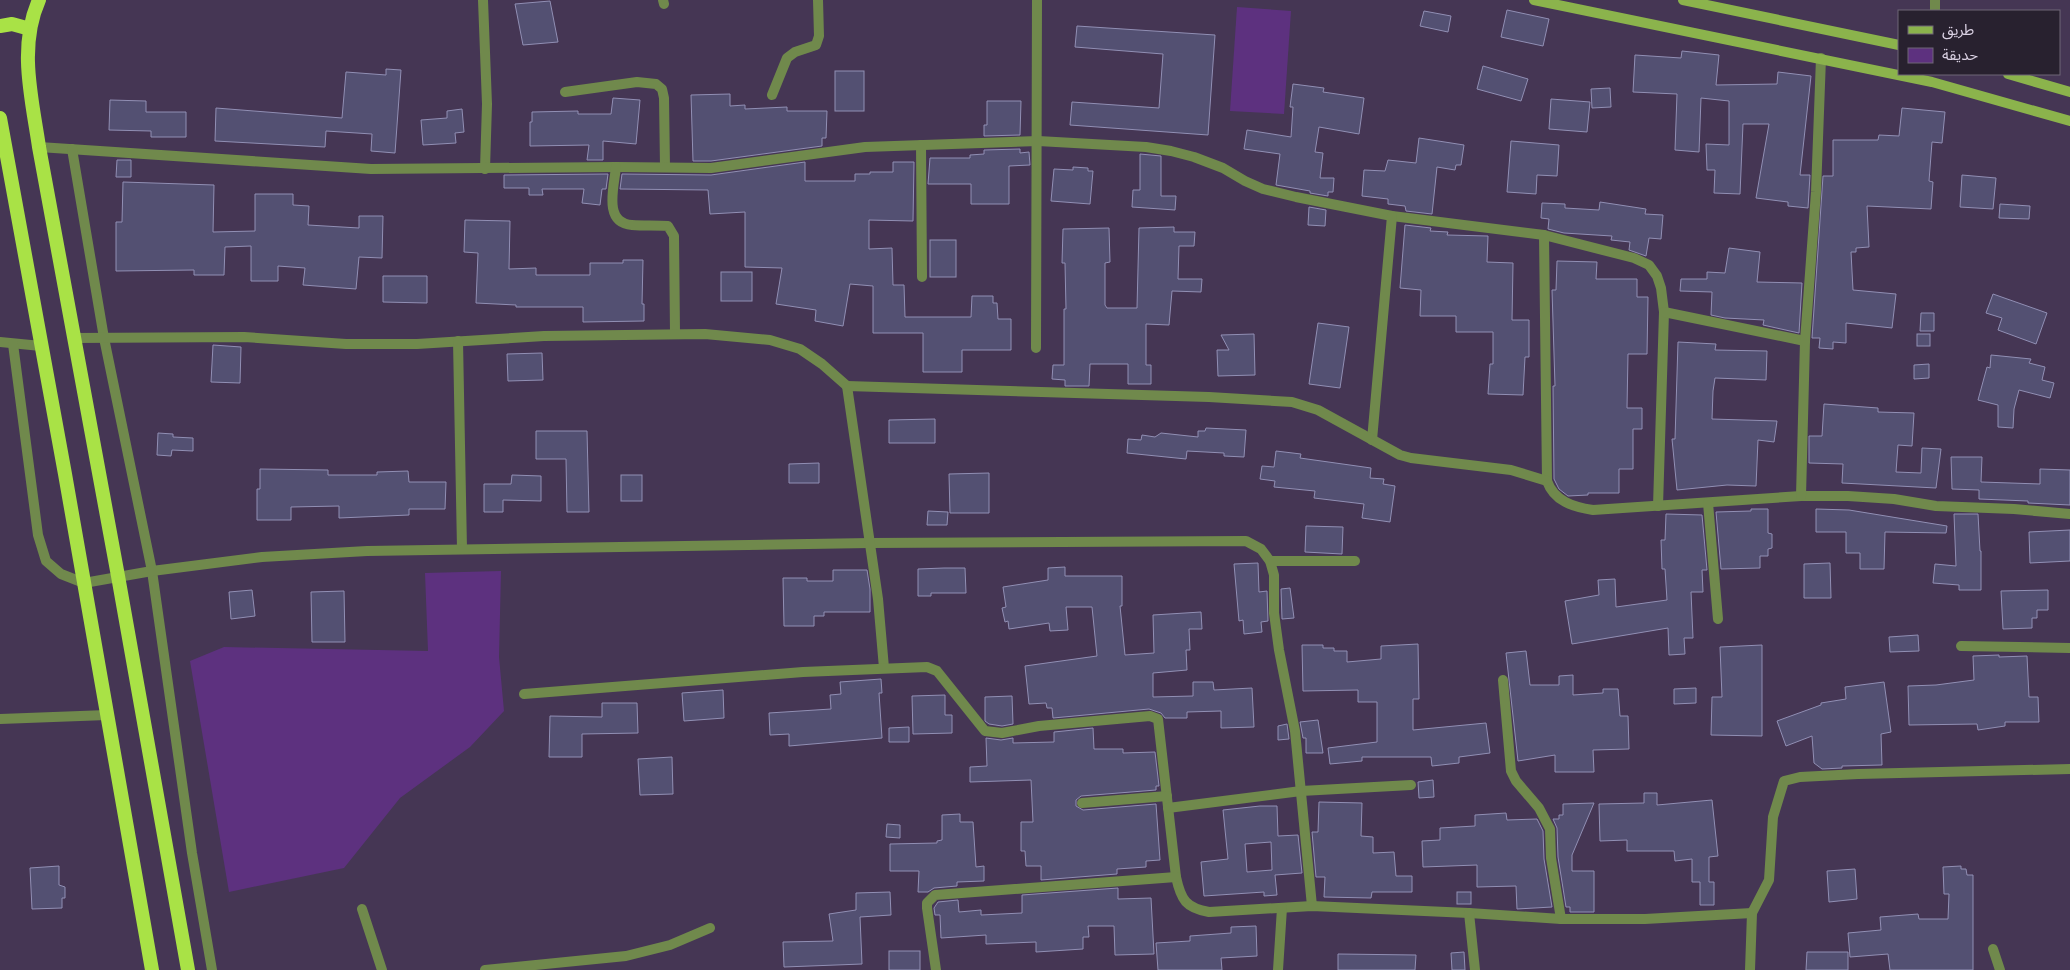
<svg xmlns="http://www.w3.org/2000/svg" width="2070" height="970" viewBox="0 0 2070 970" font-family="Commissioner,'Noto Sans Arabic',sans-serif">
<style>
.green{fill:#5d317f}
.building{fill:#535072;stroke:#918fb4;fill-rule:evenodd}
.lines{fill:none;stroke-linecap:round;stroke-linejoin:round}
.minor{stroke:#70894c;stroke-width:10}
.secondary{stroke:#8bb34c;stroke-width:10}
.trunk{stroke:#a9e246;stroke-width:14}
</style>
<rect width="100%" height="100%" fill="#453654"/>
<g class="green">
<polygon points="1237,7 1291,11 1284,114 1230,111"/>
<polygon points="501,571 499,657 504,711 470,747 400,798 344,868 229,892 190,661 224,647 428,651 425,573"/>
</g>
<g class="building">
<polygon points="550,1 558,42 523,45 515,4"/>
<polygon points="1507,10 1549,19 1543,46 1501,37"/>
<polygon points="1424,11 1451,16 1448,32 1420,26"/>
<polygon points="1077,26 1215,35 1208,135 1070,125 1072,102 1159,108 1163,54 1075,47"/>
<polygon points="1682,51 1719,55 1716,85 1777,84 1778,72 1811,76 1800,175 1810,175 1808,208 1788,206 1788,202 1756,198 1769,124 1743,124 1740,194 1714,193 1715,170 1707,170 1706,144 1729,145 1729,101 1701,98 1699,152 1675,150 1677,94 1633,92 1635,55 1681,58"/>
<polygon points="1483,66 1528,79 1521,101 1477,89"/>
<polygon points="386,69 401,70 395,153 371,151 372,134 326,131 325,147 215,141 216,108 342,118 346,72 386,75"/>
<rect x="835" y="71" width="29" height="40"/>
<polygon points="1293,84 1324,88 1323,92 1364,98 1359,134 1319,127 1315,152 1323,153 1320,178 1334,178 1333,192 1328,192 1328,196 1310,193 1310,191 1276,185 1280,154 1244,149 1247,130 1291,137 1293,107 1290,107"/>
<polygon points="1610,88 1611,107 1592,108 1591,89"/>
<polygon points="730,94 730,106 745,105 745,109 787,107 787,111 827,111 826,138 822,138 822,146 711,161 693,161 691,95"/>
<polygon points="613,98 640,100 636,144 603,141 603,160 587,160 589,145 530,146 530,122 532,122 532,112 578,111 578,114 611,114"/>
<polygon points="1551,99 1590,102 1587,132 1549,129"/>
<polygon points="110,100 146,101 146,112 186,112 186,137 151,137 151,131 109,130"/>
<polygon points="987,101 1021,101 1020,135 984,136 984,125 987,125"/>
<polygon points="1902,108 1945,112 1942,143 1932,142 1929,181 1933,182 1931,209 1867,206 1869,247 1856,248 1856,252 1851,252 1853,290 1896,294 1892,328 1846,323 1846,343 1833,342 1833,349 1819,348 1820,338 1812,338 1823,176 1833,176 1833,140 1878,140 1879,135 1899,136"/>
<polygon points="462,109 464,132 455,133 456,143 423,145 421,120 447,118 447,111"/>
<polygon points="1419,138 1464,145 1461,165 1456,165 1455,170 1437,167 1432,214 1406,211 1405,206 1388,204 1388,199 1362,196 1364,170 1385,171 1388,160 1416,163"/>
<polygon points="1511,141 1559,145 1557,176 1537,175 1536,194 1507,192"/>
<polygon points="1020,149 1020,153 1029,152 1030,165 1009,166 1009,204 971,204 971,184 928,184 930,158 970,158 970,155 984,154 984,150"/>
<polygon points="1140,154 1161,156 1161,196 1176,196 1175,210 1132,207 1133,190 1140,190"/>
<polygon points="117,160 131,160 131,177 116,177"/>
<polygon points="805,162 805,181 855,181 855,174 870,174 870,172 893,172 893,162 914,162 913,221 869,220 869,249 892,248 893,285 904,285 905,317 971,317 972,296 993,296 993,303 997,303 998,319 1011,319 1011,350 962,350 962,372 923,372 923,333 873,333 873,286 850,284 843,326 815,321 816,310 776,304 782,268 745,267 745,212 710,214 708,190 620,189 622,174 711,175"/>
<polygon points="1073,167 1088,168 1088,171 1093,171 1090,204 1051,201 1054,169 1073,170"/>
<polygon points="608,174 606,189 602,189 600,205 582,203 584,189 542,189 543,195 529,195 529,188 504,188 504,175"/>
<polygon points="1962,175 1996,178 1993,209 1960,207"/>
<polygon points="123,182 214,185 213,232 255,231 255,194 293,194 293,205 309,206 308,225 359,228 359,216 383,216 382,258 359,257 356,289 303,285 305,268 278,266 278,281 251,281 251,246 225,247 224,275 194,275 194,270 116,271 116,222 122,222"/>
<polygon points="1600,202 1646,209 1645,214 1663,215 1661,239 1649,238 1646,256 1629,250 1630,242 1611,240 1612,236 1564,233 1548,229 1549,219 1541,218 1542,203 1565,204 1565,208 1599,210"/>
<polygon points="2000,204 2030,206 2029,219 1999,218"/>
<polygon points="1309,207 1326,210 1325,226 1308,225"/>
<polygon points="465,220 510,221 509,269 536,268 536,275 590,275 590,263 623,263 623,260 643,260 642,304 644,304 644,321 583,322 583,307 516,307 516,305 476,303 478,253 464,252"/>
<polygon points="1405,225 1431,228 1430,231 1448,232 1447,235 1488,236 1487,262 1513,263 1512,320 1529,320 1529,357 1525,357 1523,395 1488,394 1490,364 1493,364 1493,332 1456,332 1456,316 1420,316 1421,290 1400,288"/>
<polygon points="1174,227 1174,232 1195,232 1194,246 1179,246 1178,279 1202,279 1201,292 1172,291 1169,325 1146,324 1146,365 1151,365 1151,384 1128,384 1128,364 1090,364 1089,386 1065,386 1065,380 1052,379 1053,365 1064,365 1064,309 1066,309 1065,263 1062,263 1063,229 1109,228 1110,262 1105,263 1105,305 1107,308 1137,308 1139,228"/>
<rect x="930" y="240" width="26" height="37"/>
<polygon points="1729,248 1760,252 1757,282 1802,283 1799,333 1763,325 1764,320 1725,318 1711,315 1712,292 1680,291 1681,279 1707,279 1707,272 1725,273"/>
<polygon points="1557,261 1597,262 1596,279 1637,279 1637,297 1648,297 1647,354 1628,354 1627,408 1642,408 1642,429 1633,429 1633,469 1619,469 1619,493 1588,493 1588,495 1568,496 1559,489 1554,479 1553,386 1555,386 1552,290 1556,290"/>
<rect x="721" y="272" width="31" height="29"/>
<polygon points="383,276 427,276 427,303 383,302"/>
<polygon points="1993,294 2047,313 2036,344 1998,330 2002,318 1986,313"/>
<polygon points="1921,313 1934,313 1934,331 1920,331"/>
<polygon points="1318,323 1349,327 1340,388 1309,384"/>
<polygon points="1254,334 1255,375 1218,376 1217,350 1229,350 1221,335"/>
<rect x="1917" y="334" width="13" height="12"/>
<polygon points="1678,342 1716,344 1715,350 1767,351 1766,380 1715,378 1713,391 1712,419 1777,421 1774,442 1758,440 1756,486 1727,485 1677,490 1672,439 1675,439"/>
<polygon points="213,345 241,347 240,383 211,382"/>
<polygon points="542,353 543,380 508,381 507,354"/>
<polygon points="1991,355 2031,359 2029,363 2045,367 2042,380 2054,383 2050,398 2019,390 2014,409 2013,428 1998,427 1998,405 1978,400 1987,367 1990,368"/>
<polygon points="1929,364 1929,378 1914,379 1914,365"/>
<polygon points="1824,404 1878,408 1878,412 1914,413 1912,446 1898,445 1896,472 1921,473 1922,448 1941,449 1936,488 1842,483 1843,464 1809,463 1809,436 1822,436"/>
<polygon points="935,419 935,443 889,443 889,420"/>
<polygon points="1206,428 1246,430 1244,457 1224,456 1224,453 1187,451 1186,459 1127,453 1128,439 1141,440 1142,435 1155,437 1161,433 1198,437 1198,431 1205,431"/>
<polygon points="536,431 587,431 589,512 567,512 566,459 536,459"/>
<polygon points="158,433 173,434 173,437 193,438 193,451 172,450 171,456 157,455"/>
<polygon points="1276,451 1301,454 1300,458 1371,468 1370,478 1384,479 1383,484 1395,486 1390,522 1362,518 1364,504 1314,498 1315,491 1274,487 1275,481 1260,479 1262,466 1274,467"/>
<polygon points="1951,457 1982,457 1981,482 2040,484 2040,469 2070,470 2070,505 2028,503 2028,501 1979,499 1979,490 1952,489"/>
<polygon points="819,463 819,483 789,483 789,464"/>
<polygon points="260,469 328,470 328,475 377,475 377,472 408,471 409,482 446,482 445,509 409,509 409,515 339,518 339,506 291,507 291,520 257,520 257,489 260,489"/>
<polygon points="989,473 989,513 950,513 949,474"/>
<polygon points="512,475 541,476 541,501 503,500 503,512 484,512 484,484 511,484"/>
<rect x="621" y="475" width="21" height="26"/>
<polygon points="1751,509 1768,509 1768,533 1772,534 1772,548 1768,549 1768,556 1760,556 1760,568 1721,569 1716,512 1751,511"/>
<polygon points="1816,509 1849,510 1947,526 1946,533 1885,532 1884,569 1860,569 1860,553 1846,553 1846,532 1816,532"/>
<polygon points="928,511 948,512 947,525 927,525"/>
<polygon points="1666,514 1702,515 1707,570 1702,570 1703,592 1691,592 1693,638 1684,638 1685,654 1669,655 1668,628 1572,644 1565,601 1599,595 1598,580 1615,579 1616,607 1667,600 1665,569 1662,569 1661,540 1665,540"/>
<polygon points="1954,514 1978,514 1980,551 1981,551 1981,590 1959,590 1959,585 1933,583 1935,564 1956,566"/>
<polygon points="1306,526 1343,527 1342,554 1305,552"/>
<polygon points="2070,530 2070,561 2030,563 2029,532"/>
<polygon points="1258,563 1259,592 1267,591 1268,621 1261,622 1262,632 1244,634 1243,620 1239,621 1234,564"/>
<polygon points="1830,563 1831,598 1804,598 1804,564"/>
<polygon points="1065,567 1065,576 1122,576 1122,606 1120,606 1125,655 1154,653 1153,615 1201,612 1202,629 1189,629 1190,650 1186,650 1187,670 1153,673 1153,697 1193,696 1193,682 1213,682 1214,690 1252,688 1254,727 1221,728 1221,711 1187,712 1187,718 1165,718 1161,713 1149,709 1053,718 1052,708 1047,708 1046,703 1029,704 1025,666 1097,656 1092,607 1066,607 1068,630 1050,631 1049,623 1009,629 1008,621 1005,622 1002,608 1006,607 1003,587 1048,580 1048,568"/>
<polygon points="944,568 965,568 966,593 931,593 931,596 918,596 918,569"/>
<polygon points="833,570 867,570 870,589 870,612 824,612 824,616 814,616 814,626 784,626 783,578 807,578 807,581 833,581"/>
<polygon points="1290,588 1294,618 1282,619 1281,589"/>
<polygon points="252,590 255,616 231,619 229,592"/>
<polygon points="2048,590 2048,610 2037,610 2037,618 2032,618 2032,628 2003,629 2001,591"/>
<polygon points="344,591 345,642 312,642 311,592"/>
<polygon points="1918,635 1919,651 1890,652 1889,637"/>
<polygon points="1418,644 1419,699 1413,699 1413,730 1486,723 1490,753 1459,757 1459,763 1432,766 1431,757 1362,757 1362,761 1330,764 1328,748 1377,742 1377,702 1358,702 1358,690 1303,691 1302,645 1323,645 1323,648 1334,648 1334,651 1347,651 1347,662 1381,659 1381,646"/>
<polygon points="1762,645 1762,736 1711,735 1712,697 1722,697 1720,647"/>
<polygon points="1526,651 1530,685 1559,685 1559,676 1573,675 1573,695 1603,693 1603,689 1618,689 1620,716 1628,716 1629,749 1593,750 1594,772 1555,772 1555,755 1518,761 1506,653"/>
<polygon points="1999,655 1999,657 2027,656 2029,697 2038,697 2039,722 2005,722 2005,726 1978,730 1977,724 1909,725 1908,686 1936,685 1974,680 1973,656"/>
<polygon points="881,679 882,693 879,693 882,738 789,746 789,734 770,735 769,713 831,709 830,695 841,694 840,682"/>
<polygon points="1884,682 1891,732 1881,734 1882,765 1842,766 1842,768 1822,769 1814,763 1812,736 1786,746 1777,721 1821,705 1821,703 1846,699 1845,687"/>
<polygon points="1696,688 1696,703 1674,704 1674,689"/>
<polygon points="723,690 724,718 684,721 682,693"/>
<polygon points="945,695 945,715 952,715 952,733 913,734 912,696"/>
<polygon points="1012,696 1013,724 1002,726 989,724 985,721 985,697"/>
<polygon points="602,703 637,703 638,733 582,734 582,757 549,757 550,716 602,717"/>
<polygon points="1318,720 1323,753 1306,753 1306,738 1303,738 1300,722"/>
<polygon points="1287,724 1289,739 1278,740 1278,726"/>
<polygon points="909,727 909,742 889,742 889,728"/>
<polygon points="1093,728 1094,749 1123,749 1123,753 1155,752 1159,786 1156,786 1156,790 1081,796 1076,800 1076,806 1083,810 1156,804 1160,860 1146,861 1146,867 1117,869 1117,874 1041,880 1041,866 1026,866 1025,851 1021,851 1021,822 1033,822 1031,780 970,782 970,767 987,766 986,738 1001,740 1013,738 1013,743 1054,742 1054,732"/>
<polygon points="672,757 673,794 640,795 638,759"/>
<polygon points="1433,780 1434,797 1419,798 1418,782"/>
<polygon points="1644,793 1657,793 1657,805 1712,800 1718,856 1709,857 1709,882 1714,882 1714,905 1700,905 1700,882 1692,882 1692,859 1675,861 1674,851 1627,851 1627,840 1600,841 1599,804 1644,803"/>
<polygon points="1319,802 1362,803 1361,836 1373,837 1373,853 1394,852 1396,876 1412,876 1412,892 1372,892 1371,898 1324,897 1325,877 1316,877 1312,832 1318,832"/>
<polygon points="1594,803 1572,855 1572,871 1594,871 1594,912 1570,912 1570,907 1566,907 1558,857 1557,828 1553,819 1559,819 1559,815 1563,815 1563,804"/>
<path d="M1260,806H1277L1278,836L1298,835L1302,873L1275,875L1277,895L1264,896V892L1204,896L1201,862L1228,859L1223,810ZM1271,842L1272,870L1247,872L1245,844Z"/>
<polygon points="1506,813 1507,820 1537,819 1543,831 1544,859 1552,907 1517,909 1516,886 1477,887 1477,865 1423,867 1422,841 1440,840 1440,828 1475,826 1475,815"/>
<polygon points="960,814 960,822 973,822 976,867 984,866 984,881 957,882 957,886 934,888 928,892 918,892 919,871 890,871 890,844 937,843 937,841 942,840 942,815"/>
<polygon points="887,824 900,825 900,838 886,837"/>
<polygon points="59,866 59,885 65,887 65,898 62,898 62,908 32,909 30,868"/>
<polygon points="1961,866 1961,869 1966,869 1967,875 1973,875 1973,970 1890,970 1888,954 1850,957 1848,933 1881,930 1880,917 1918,914 1919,919 1948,919 1949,894 1944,894 1943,867"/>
<polygon points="1855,869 1857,899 1829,902 1827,871"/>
<polygon points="1118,888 1118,899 1151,898 1154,954 1115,955 1114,926 1088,926 1089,937 1083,937 1083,949 1036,952 1036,942 986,944 986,935 941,938 940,915 935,915 934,908 938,902 958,900 959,912 981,910 981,915 1022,913 1022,895"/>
<polygon points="890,892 891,915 860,917 862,964 784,967 783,942 833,941 829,914 856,910 856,893"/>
<rect x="1457" y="892" width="14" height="12"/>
<polygon points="1256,926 1257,956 1221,958 1222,970 1158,970 1156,943 1190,941 1190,936 1231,933 1231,927"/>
<rect x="889" y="951" width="31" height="19"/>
<polygon points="1464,952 1465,970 1452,970 1451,953"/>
<polygon points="1807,952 1848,952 1848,970 1806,970"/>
<polygon points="1338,954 1416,955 1415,970 1338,970"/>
</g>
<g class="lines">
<g class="minor">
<polyline points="483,0 487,104 485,169"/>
<polyline points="663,0 664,4"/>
<polyline points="1935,11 1935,0"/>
<polyline points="565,92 637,82 656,84 662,89 664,98 665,167"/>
<polyline points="772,95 787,58 795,52 816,45 819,36 818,0"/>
<polyline points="921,145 922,277"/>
<polyline points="39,147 371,169 616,167 711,168 865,147 1038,141 1146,147 1171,151 1194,157 1223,168 1245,181 1263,189 1296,197 1392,216 1544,235 1634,258 1649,265 1657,276 1661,288 1664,312 1658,506"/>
<polyline points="72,149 104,338 152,571 192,853 212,970"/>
<path d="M616,167C614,187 603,223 632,225C644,226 656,225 668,226L674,236L675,333"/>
<path d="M1544,235L1547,481C1554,501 1573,507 1593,510L1801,496H1848L1894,499L1936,506L2014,509L2070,514"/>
<polyline points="1664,312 1805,341"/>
<polyline points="74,338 244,337 346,344 417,344 544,336 705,334 770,340 800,349 822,364 847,386"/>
<polyline points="458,341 462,549"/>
<polyline points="0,342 41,346"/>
<polyline points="13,344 38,535 46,561 61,574 84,583 152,571 262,557 367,551 870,543 1246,541 1261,549 1270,561 1274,575 1274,613 1279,650 1295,731 1312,906"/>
<polyline points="1036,348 1037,0"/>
<polyline points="1372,440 1392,216"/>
<polyline points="1801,496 1805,341 1816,192 1821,58"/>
<polyline points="1708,503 1718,619"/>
<polyline points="1270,561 1355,561"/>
<polyline points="1961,646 2070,648"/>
<polyline points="884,668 878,599 847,386 1209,397 1292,402 1318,410 1400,455 1411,458 1511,470 1547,481"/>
<polyline points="1503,680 1511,771 1516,781 1539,808 1550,829 1551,858 1561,919"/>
<path d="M524,694L803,672L927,667L937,671L985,731L1002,733L1039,726L1150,716L1158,719L1176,877C1181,900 1186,908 1209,912L1312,906L1469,913L1561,919H1645L1752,913"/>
<polyline points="0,719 107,715"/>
<polyline points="1082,803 1167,796"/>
<polyline points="1168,808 1301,791 1411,785"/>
<polyline points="362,909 382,970"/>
<polyline points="1469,913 1475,970"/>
<polyline points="1993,949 2000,970"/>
<polyline points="485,970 626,956 670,945 710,928"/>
<polyline points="936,970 927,908 927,903 935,895 1176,877"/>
<polyline points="1278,970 1282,908"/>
<polyline points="1750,970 1752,913 1769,880 1773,817 1784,781 1800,777 1858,774 2070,769"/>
</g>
<g class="secondary">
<polyline points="1534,0 1932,82 2070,121"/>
<polyline points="1683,0 1899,45"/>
<polyline points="2008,74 2070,92"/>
</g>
<g class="trunk">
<path d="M39,0C18,47 32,99 39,147L118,576L188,970"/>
<polyline points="0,26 12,24 30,29"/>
<polyline points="0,118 65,474 152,970"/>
</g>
</g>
<rect x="1898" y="10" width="162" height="65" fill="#28212f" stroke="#6f6777"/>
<rect x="1908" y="26" width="25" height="8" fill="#8bb34c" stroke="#6f6777"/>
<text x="1942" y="35" font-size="15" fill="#dad1e3">طريق</text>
<rect x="1908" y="48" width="25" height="15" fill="#5d317f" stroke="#6f6777"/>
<text x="1942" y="60" font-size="15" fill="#dad1e3">حديقة</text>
</svg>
